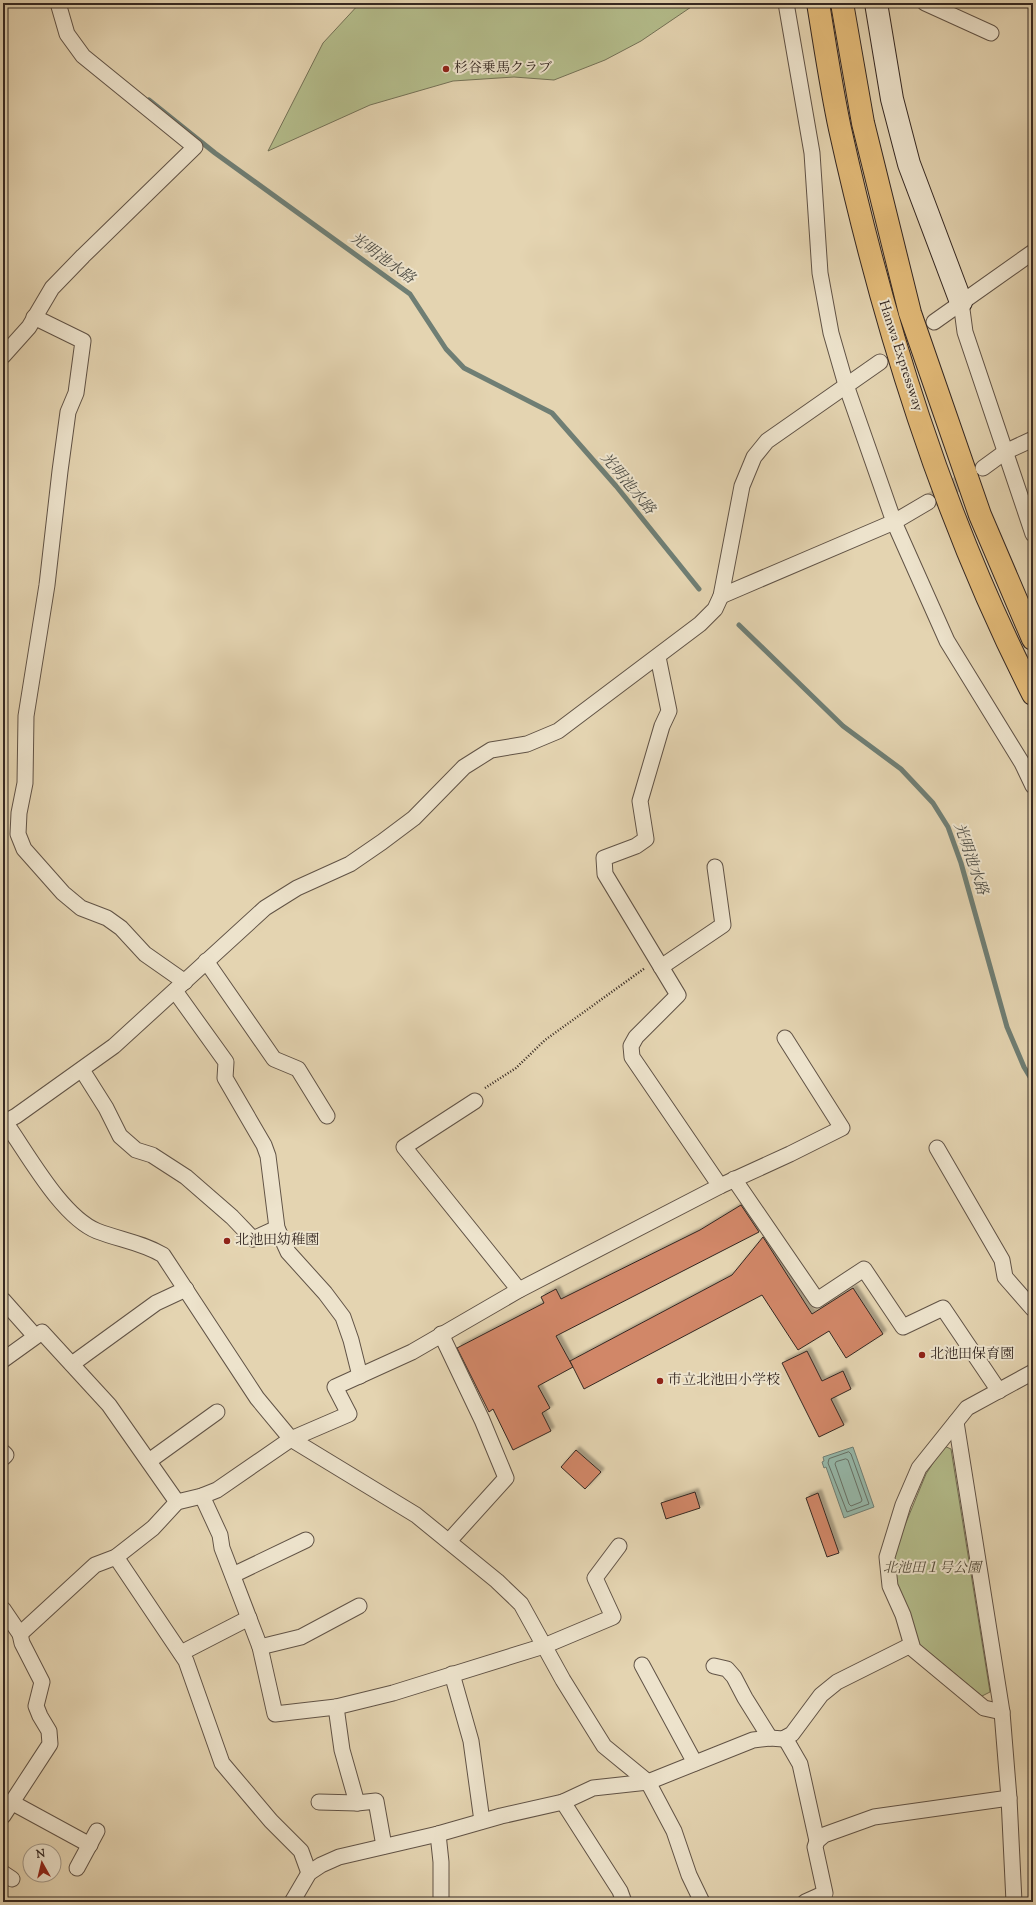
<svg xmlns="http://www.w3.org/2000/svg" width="1036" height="1905" viewBox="0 0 1036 1905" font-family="'Sorts Mill Goudy','Noto Serif JP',serif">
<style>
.green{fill:#b4bd8c;stroke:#747257}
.water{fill:#95b8aa;stroke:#6f7e74}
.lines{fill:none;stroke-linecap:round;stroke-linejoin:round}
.shore{stroke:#657066;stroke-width:1}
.stream{stroke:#6f7e74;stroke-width:5}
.building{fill:#d18767;stroke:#352822;filter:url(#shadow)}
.street-tunnel{stroke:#c1b294;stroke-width:15;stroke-dasharray:15 8;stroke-linecap:butt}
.street-casing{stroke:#615346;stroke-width:17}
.secondary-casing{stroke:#352822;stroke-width:24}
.highway-casing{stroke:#352822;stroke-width:24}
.path{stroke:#352822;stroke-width:2.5;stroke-dasharray:1 2;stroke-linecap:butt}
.street{stroke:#ede3cc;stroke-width:15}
.secondary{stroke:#ede3cc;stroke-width:22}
.highway{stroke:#e2ba78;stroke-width:22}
.poi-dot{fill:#8f2418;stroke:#ede3cc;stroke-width:1.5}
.labels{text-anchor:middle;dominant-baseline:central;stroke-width:4;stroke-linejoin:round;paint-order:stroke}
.poi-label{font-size:14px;fill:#352822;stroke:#ede3cc;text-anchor:start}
.street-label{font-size:14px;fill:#352822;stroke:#ede3cc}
.park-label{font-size:14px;font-style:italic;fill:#554d3c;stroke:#ede3cc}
.water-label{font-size:15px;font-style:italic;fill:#4d4c44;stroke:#ede3cc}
</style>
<defs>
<filter id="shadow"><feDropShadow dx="3.5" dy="-3.5" stdDeviation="1" flood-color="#0004"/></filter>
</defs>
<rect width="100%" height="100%" fill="#e4d4b1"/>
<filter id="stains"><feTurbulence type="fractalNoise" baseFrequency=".005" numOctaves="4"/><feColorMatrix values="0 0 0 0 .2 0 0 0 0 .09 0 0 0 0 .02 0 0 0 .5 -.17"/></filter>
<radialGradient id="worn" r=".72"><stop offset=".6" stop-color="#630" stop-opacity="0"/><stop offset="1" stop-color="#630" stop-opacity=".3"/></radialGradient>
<g class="green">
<polygon points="360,3 692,3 694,5 641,41 605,60 554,80 514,77 453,81 370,105 268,151 323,43"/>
<polygon points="944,1446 951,1449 990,1692 982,1696 920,1645 894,1578 893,1554 926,1474"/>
</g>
<polygon class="water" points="853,1447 874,1507 844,1518 826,1467 824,1468 822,1462 824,1461 823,1457"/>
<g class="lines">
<g class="shore">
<polygon points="849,1452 851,1454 869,1504 847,1512 828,1463 829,1459"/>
<polygon points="846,1459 848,1460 862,1500 861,1502 851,1506 849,1504 835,1464 836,1462"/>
</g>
<g class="stream">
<polyline points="149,100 215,153 410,294 446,349 464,368 552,413 616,486 699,589"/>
<polyline points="739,625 843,726 901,769 933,803 948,827 961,863 1007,1027 1024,1067 1033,1082"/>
</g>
</g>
<g class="building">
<polygon points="741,1205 759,1232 556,1336 573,1367 538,1386 550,1408 542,1413 551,1431 513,1450 493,1409 489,1412 457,1348 544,1303 541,1297 556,1289 561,1299 700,1230"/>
<polygon points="763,1237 812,1314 853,1288 883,1334 846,1358 829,1331 798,1350 762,1295 584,1389 570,1361 732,1275"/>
<polygon points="807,1351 822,1381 843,1371 851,1389 831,1399 844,1425 819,1437 782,1363"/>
<polygon points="576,1450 601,1472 585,1489 561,1467"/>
<polygon points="695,1492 700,1508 666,1519 661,1503"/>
<polygon points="818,1493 839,1553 827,1557 806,1498"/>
</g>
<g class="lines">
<polyline class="street-tunnel" points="928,502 975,473"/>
<defs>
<g id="street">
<polyline points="786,3 812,153 820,273 831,333 846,385 894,522 947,641 1022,763 1033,786"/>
<polyline points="925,3 991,33"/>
<polyline points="961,302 965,332 1033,534"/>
<polyline points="34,317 83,341 76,393 68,412 60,471 47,585 26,716 25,783 19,813 18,834 24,849 63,893 81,908 107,918 121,928 145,954 185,982"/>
<polyline points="934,322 1033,252"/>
<polyline points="3,356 29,327 52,288 83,256 195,147 83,56 67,34 58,3"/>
<polyline points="983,468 1005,452 1033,439"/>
<polyline points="721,596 894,522 928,502"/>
<polyline points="658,657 669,711 662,726 640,801 646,839 636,846 604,858 605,874 678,995 636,1037 631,1046 632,1057 720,1186"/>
<polyline points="206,961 274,1059 298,1069 327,1116"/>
<polyline points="661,967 723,925 715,867"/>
<polyline points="175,991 226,1062 225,1078 264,1145 268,1156 277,1228 288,1252 325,1293 343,1317 351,1340 360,1376"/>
<polyline points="82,1070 106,1108 120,1136 136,1150 152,1155 186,1177 232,1217 253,1239 277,1228"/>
<polyline points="475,1101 404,1147 519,1290"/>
<path d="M5,1122C28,1154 61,1216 97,1231C120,1240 141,1242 163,1255L257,1398L291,1439L416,1515L497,1581L521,1604L563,1680L604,1746L648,1782L674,1831L689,1875L702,1902"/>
<polyline points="3,1123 16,1116 114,1046 265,908 297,888 350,864 382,842 414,818 464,767 491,750 527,744 558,731 700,624 715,609 721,596 742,486 754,457 767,441 880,362"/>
<polyline points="937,1148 1002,1260 1005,1277 1033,1309"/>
<polyline points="734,1179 817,1300 864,1269 903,1327 943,1308 999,1391"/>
<polyline points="3,1300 35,1336"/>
<polyline points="441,1334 482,1420 506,1478 449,1541"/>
<polyline points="3,1360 42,1332 109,1405 177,1502"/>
<polyline points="72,1364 156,1303 186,1289"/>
<polyline points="956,1422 1002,1712 1009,1798 1014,1902"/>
<polyline points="3,1452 6,1455 3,1458"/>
<polyline points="149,1461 217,1412"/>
<polyline points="202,1496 220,1535 222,1548 260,1647 275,1714 336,1707 393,1693 544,1646 613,1617 595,1578 619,1546"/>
<polyline points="116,1557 186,1661 222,1763 271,1821 301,1851 309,1873"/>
<polyline points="233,1575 306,1540"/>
<polyline points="3,1609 20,1634 22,1643 42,1682 36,1706 40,1716 49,1731 50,1744 3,1816"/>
<polyline points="20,1634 95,1565 116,1557 153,1528 177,1502 202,1496 217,1490 291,1439 349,1414 335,1387 412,1352 519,1290 720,1186 790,1154 842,1128 785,1038"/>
<polyline points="260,1647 301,1637 359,1606"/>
<polyline points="181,1653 249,1618"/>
<polyline points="642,1665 695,1763"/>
<polyline points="714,1666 727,1669 734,1677 745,1698 770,1738"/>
<polyline points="452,1674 471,1741 482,1821"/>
<polyline points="336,1707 342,1750 357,1803"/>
<polyline points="1002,1712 984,1708 913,1649 903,1615 890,1586 887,1557 903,1505 919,1468 967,1408 1033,1372"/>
<polyline points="785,1738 800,1764 817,1841"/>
<polyline points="11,1802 90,1845"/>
<polyline points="319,1802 357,1803 376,1801 384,1846"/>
<polyline points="563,1802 620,1891 624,1902"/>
<polyline points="438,1834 441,1862 441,1902"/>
<polyline points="77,1868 97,1831"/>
<polyline points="3,1873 12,1879"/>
<polyline points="292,1902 309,1873 321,1865 339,1857 438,1834 501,1816 563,1802 593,1788 648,1782 753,1740 770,1738 783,1739 792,1734 821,1695 837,1682 911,1645"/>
<polyline points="805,1902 825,1893 815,1847 817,1841 824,1835 874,1817 1009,1798"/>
</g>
<polyline id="secondary" points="876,3 892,99 909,164 961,302"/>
<g id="highway">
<path d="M818,3C825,45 831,87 840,129C883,323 942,516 1033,694"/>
<polyline points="842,3 863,123 910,313 980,515 1033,639"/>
</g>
</defs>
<use href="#street" class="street-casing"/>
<use href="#secondary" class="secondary-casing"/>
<use href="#highway" class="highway-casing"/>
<polyline class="path" points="485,1088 516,1068 545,1040 645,968"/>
<use href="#street" class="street"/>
<use href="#secondary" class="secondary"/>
<use href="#highway" class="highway"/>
</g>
<g class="poi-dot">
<circle cx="446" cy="69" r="4"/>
<circle cx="227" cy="1241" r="4"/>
<circle cx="922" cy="1355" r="4"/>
<circle cx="660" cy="1381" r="4"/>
</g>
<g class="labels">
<g class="poi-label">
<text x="454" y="69">杉谷乗馬クラブ</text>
<text x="235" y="1241">北池田幼稚園</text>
<text x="930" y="1355">北池田保育園</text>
<text x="668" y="1381">市立北池田小学校</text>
</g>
<g class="street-label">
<text transform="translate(900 356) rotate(72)">Hanwa Expressway</text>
</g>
<g class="park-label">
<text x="932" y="1569">北池田１号公園</text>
</g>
<g class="water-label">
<text transform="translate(382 259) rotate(36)">光明池水路</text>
<text transform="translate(627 484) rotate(50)">光明池水路</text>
<text transform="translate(970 859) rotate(71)">光明池水路</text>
</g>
</g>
<rect width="1036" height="1905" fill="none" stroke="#e4d4b1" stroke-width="16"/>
<rect x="4" y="4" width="1028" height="1897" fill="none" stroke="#352822" stroke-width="2"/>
<rect x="8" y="8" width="1020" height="1889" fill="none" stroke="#352822"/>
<g transform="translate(42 1863) rotate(352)"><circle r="19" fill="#ede3cc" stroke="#a39888"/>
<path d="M0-3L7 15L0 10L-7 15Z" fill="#8f2418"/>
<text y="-6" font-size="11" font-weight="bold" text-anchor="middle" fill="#352822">N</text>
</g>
<rect width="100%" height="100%" filter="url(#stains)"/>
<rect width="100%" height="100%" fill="url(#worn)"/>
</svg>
